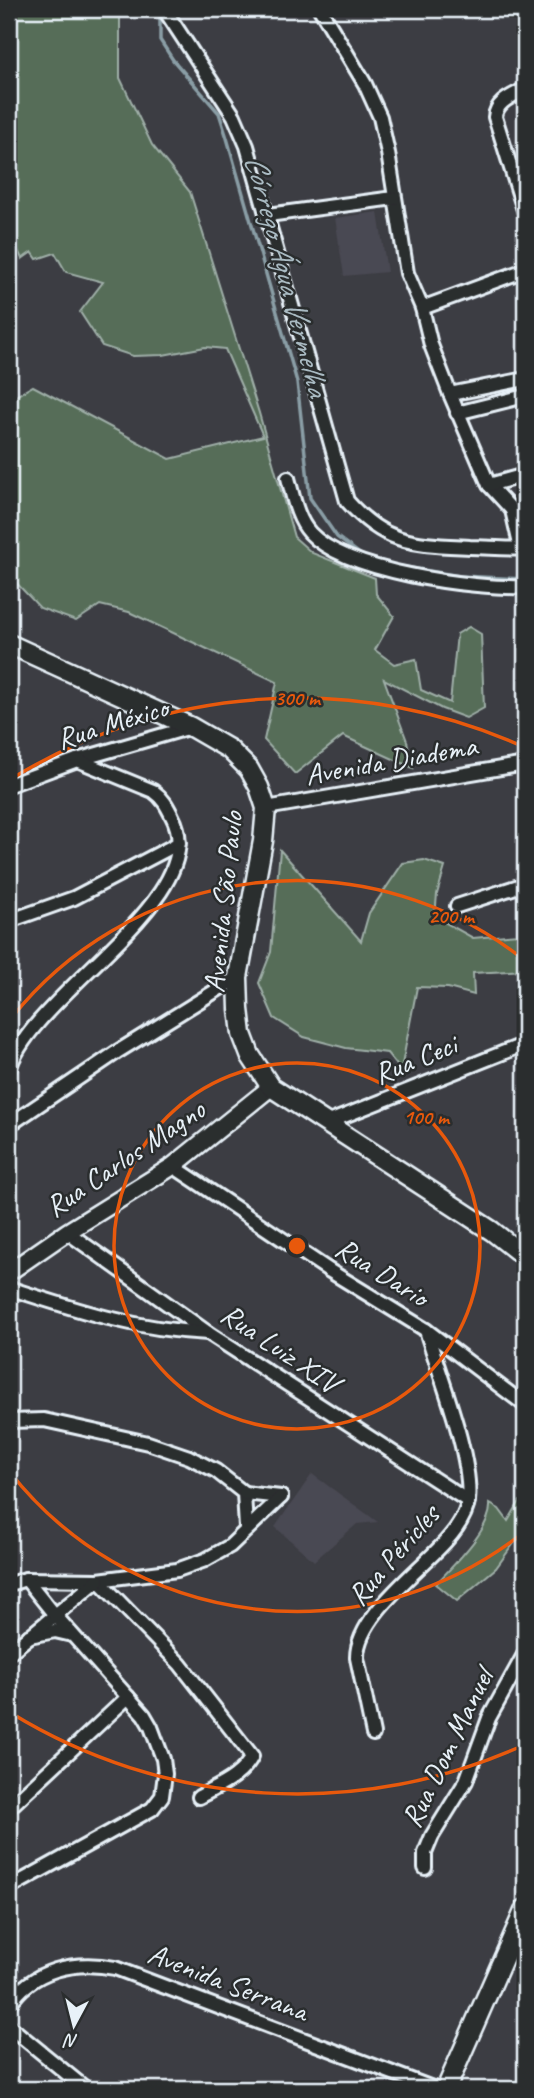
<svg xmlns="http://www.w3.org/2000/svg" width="534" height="2098" viewBox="0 0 534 2098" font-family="Caveat,sans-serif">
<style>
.built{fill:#494852}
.green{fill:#566d59;stroke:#9fafa8;stroke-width:2}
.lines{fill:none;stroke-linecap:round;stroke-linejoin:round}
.stream{stroke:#8a9ea6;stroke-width:3.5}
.minor-casing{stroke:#e8f1f8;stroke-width:18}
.tertiary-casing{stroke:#e8f1f8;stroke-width:21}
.secondary-casing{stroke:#e8f1f8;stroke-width:23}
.minor{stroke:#2a2d2e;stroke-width:12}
.tertiary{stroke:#2a2d2e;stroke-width:16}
.secondary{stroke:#2a2d2e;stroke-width:18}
.ring{fill:none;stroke:#e8590c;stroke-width:3.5}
.labels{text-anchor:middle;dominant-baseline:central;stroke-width:5;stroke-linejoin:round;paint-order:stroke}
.street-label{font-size:30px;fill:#e8f1f8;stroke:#2a2d2e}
.water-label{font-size:32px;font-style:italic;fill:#a9bac2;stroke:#2a2d2e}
.centre{fill:#e8590c;stroke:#2a2d2e;stroke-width:3.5}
.ring-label{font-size:21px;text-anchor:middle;font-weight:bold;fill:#e8590c;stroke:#2a2d2e;stroke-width:5;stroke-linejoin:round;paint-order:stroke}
</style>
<rect width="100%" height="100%" fill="#3c3d43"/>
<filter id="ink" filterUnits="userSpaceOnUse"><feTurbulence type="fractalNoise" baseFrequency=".0143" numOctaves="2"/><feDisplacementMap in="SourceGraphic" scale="14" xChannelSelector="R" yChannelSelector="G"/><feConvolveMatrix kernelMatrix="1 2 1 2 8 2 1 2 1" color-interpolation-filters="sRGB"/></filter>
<g filter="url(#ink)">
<g class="built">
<polygon points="378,212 387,272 344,276 335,218"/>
<polygon points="312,1474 378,1522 357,1524 314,1561 275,1527"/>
</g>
<g class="green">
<polygon points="9,9 120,9 120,78 152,145 190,192 259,413 294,537 312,553 375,578 376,594 394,616 375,650 394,664 416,659 421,690 450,703 457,634 469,627 481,634 484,708 466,718 442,709 384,679 407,741 413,768 343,736 295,774 264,740 277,682 129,612 100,605 76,621 40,608 9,575 9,400 33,386 170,459 263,436 225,349 205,347 163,355 133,356 102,346 80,312 103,282 66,272 55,253 37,259 32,252 22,259 13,240 11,166 9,164"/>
<polygon points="280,850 361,941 369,913 403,863 424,860 445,867 437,894 435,917 473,938 518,934 525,952 525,970 473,973 474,995 448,988 417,987 401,1070 387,1053 346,1048 304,1037 274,1018 259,983 271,952"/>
<path d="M520,1501H525V1540L517,1539L496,1568L457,1601L436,1584C452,1566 492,1529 490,1504L499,1509L508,1521Z"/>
</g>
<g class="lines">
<g class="stream">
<polyline points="160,9 160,40 173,60 219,113 227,138 297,382 310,498 337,537 361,555"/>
<polyline points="399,566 460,576 525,579"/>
</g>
<defs>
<g id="minor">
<polyline points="320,9 365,84 380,117 388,153 407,273 422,308 431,345 450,394 489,485 512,510 525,517"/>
<path d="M168,15L234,116L247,146L347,501C386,545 414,544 470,547C488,547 507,550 525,548"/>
<path d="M525,89C513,96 496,101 495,117L525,213"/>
<polyline points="268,215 394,198"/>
<polyline points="422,308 525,270"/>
<polyline points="450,394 525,379"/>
<polyline points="457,413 525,396"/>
<path d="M288,478C293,496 297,519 310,533C346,572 473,589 525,587"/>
<polyline points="489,485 525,475"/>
<polyline points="512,510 521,549"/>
<polyline points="9,785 77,760 191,727"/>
<polyline points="266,808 525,764"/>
<polyline points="457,906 525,884"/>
<polyline points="9,921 74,898 179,843"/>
<path d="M9,1070C30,994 216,897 172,816C167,806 163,798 153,791L77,760"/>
<polyline points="324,1124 525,1044"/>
<polyline points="9,1125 117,1052 238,977"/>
<polyline points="173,1166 330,1271 426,1330 525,1405"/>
<polyline points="67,1232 208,1333 468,1501"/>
<path d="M9,1288C76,1310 137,1330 208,1333"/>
<polyline points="9,1421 44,1420 148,1443 189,1457 216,1471 244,1493 246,1528"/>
<polyline points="244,1493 281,1497"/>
<path d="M98,1580L180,1664L252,1756C242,1777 218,1786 199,1797"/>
<polyline points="9,1584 26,1579 98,1580 177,1570 205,1560 230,1546 281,1497"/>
<polyline points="29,1636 55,1631 72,1635"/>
<polyline points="9,1653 98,1580"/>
<path d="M373,1734L357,1658C356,1617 417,1573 445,1542C455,1531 466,1517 468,1501C473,1458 439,1374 426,1330"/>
<polyline points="9,1808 128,1697"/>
<polyline points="425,1868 425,1853 432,1836 466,1781 489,1718 525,1653"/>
<polyline points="9,1888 152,1809 162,1796 165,1774 163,1759 151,1727 144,1715 54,1614 26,1579"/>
<path d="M9,2005C32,1969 75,1960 115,1968L435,2089"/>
<polyline points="9,2026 86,2089"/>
</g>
<polyline id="tertiary" points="9,1272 67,1232 173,1166 271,1087"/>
<g id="secondary">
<polyline points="9,644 191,727 229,749 249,769 259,787 266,808 263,841 238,977 239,1009 242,1034 250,1055 271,1087 492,1231 525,1257"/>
<polyline points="446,2089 525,1909"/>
</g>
</defs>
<use href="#minor" class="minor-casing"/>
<use href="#tertiary" class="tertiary-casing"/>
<use href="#secondary" class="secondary-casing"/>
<use href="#minor" class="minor"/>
<use href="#tertiary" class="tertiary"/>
<use href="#secondary" class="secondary"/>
</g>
</g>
<g class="ring">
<circle cx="297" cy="1246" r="183"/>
<path d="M524 1532A365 365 0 0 1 9 1471M9 1021A365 365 0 0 1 524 960"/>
<path d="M524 1745A548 548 0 0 1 11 1713M11 779A548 548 0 0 1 524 747"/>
</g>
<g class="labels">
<g class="street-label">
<text transform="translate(112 723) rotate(-17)">Rua México</text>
<text transform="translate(391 760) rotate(-10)">Avenida Diadema</text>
<text transform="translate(223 902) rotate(-84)">Avenida São Paulo</text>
<text transform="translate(415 1059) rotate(-22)">Rua Ceci</text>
<text transform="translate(125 1158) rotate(-34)">Rua Carlos Magno</text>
<text transform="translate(382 1272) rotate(32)">Rua Dario</text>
<text transform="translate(280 1348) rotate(34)">Rua Luiz XIV</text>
<text transform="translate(393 1555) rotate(-49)">Rua Péricles</text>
<text transform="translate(447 1748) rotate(-64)">Rua Dom Manuel</text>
<text transform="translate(228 1982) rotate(21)">Avenida Serrana</text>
</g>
<g class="water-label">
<text transform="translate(287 275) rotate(75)">Córrego Água Vermelha</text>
</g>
</g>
<circle cx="297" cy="1246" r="10" class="centre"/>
<g class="ring-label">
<text x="297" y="705">300 m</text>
<text x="451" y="923">200 m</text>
<text x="426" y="1124">100 m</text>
</g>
<rect width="534" height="2098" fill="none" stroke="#2a2d2e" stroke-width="35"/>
<rect x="18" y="18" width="499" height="2063" fill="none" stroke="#e8f1f8" stroke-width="2.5" filter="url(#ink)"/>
<g transform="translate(74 2025) rotate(187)" stroke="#2a2d2e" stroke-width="5" paint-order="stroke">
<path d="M0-5L12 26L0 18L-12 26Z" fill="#e8f1f8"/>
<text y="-10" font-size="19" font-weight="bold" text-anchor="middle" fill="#e8f1f8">N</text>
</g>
</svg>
